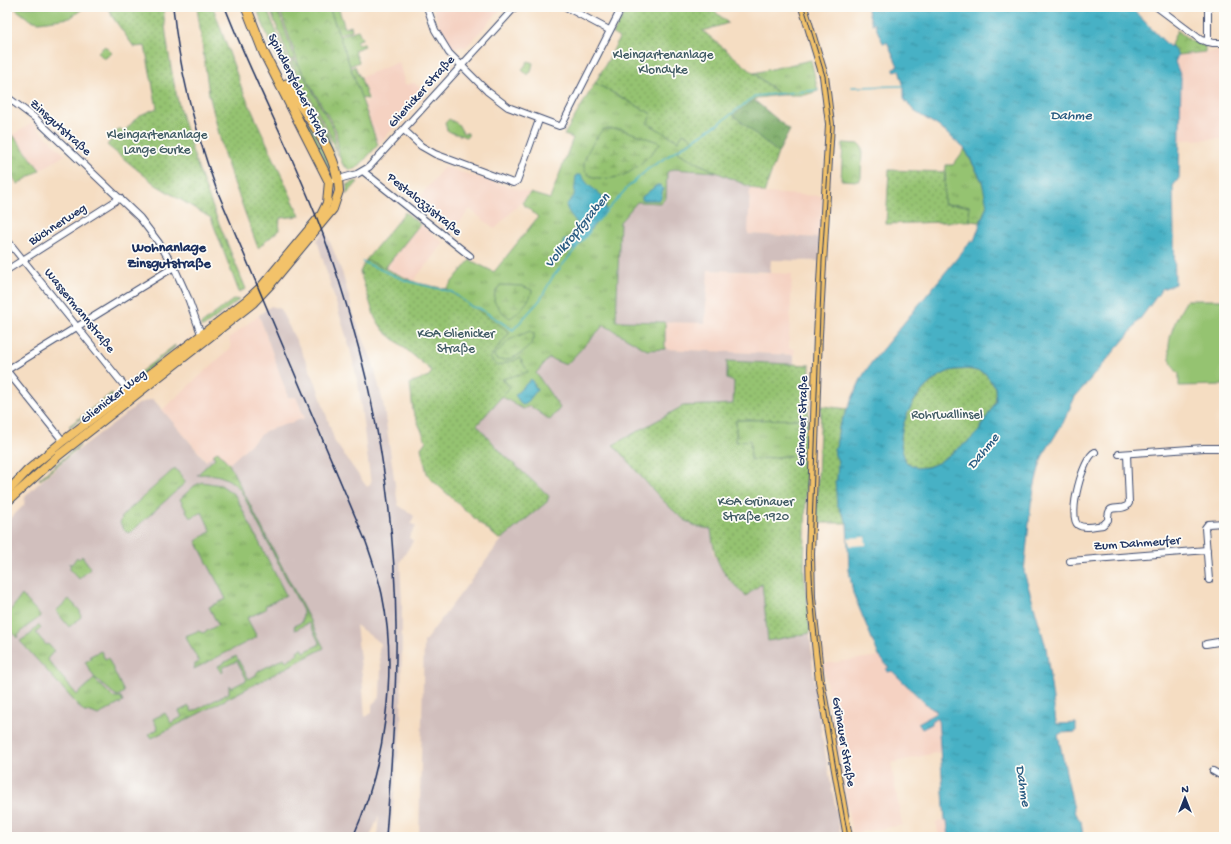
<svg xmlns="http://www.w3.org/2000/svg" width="1231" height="844" viewBox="0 0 1231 844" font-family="'Gochi Hand',sans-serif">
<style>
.built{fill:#f5d2c2}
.industrial{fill:#d1bfbd;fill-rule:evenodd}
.grass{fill:url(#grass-tufts);stroke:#587968}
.forest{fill:url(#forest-crowns);stroke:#4a6c60}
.wetland{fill:url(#wetland-marsh);stroke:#587968}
.park{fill:url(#park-crowns);stroke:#587968}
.garden{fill:url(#garden-dots);stroke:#587968}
.pitch{fill:#95c371;stroke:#587968}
.water{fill:url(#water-ripples);stroke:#317092;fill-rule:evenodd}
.pier{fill:#f5ddc2}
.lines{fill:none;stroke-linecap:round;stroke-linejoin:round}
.stream{stroke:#47b1c5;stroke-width:1.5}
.minor-casing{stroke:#3c496d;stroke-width:8}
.major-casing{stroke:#3c496d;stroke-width:10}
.highway-casing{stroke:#3c496d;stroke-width:11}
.minor{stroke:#fff;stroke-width:6}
.major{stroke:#f2c26a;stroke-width:8}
.highway{stroke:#f2c26a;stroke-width:9}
.tram{stroke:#1b2f5e;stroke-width:1}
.rail{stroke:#1b2f5e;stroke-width:1.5}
.labels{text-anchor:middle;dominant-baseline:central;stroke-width:3.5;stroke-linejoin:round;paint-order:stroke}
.park-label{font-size:13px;fill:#405b64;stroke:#fdfcf7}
.street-label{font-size:13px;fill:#1b2f5e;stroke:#fdfcf7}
.water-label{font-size:14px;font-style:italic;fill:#2a5c82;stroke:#fdfcf7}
.neighbourhood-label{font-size:14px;font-weight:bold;fill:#1b2f5e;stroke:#fdfcf7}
</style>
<defs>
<pattern id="grass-tufts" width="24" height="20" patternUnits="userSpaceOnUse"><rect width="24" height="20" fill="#95c371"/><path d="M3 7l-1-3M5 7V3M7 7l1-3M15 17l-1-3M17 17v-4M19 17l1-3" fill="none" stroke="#799f60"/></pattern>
<pattern id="forest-crowns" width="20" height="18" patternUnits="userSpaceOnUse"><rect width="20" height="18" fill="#78a963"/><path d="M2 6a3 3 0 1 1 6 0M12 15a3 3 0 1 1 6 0" fill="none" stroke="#628a55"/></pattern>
<pattern id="wetland-marsh" width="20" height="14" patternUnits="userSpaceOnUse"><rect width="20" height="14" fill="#95c371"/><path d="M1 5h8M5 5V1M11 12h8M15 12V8" fill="none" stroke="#799f60"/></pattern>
<pattern id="park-crowns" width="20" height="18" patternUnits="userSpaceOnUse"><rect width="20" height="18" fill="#95c371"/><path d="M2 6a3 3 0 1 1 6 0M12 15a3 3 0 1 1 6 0" fill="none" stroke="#799f60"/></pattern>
<pattern id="garden-dots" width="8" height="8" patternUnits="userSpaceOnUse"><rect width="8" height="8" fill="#95c371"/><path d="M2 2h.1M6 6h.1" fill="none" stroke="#799f60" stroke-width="1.8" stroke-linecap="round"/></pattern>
<pattern id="water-ripples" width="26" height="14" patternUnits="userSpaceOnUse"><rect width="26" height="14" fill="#47b1c5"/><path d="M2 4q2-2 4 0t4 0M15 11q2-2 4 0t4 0" fill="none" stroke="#3a90a3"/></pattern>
</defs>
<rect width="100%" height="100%" fill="#fdfcf7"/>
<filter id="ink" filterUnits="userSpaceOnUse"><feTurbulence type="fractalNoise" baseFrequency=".025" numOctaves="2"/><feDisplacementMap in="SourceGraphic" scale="8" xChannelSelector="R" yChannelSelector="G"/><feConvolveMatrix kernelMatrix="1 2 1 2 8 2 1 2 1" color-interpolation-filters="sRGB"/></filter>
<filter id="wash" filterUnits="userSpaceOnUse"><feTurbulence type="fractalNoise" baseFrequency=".012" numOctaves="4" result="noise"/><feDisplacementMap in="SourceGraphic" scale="16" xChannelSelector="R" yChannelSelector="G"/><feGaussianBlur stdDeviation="0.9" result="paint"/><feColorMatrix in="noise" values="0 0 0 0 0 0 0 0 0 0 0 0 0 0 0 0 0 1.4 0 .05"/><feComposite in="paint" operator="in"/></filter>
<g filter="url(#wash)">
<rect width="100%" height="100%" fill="#f5ddc2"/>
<g class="built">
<polygon points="433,7 503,7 466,47 450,47 440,28"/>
<polygon points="1224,51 1224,139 1179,140 1175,62 1178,55"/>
<polygon points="399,62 405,85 414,83 426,92 378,145 363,103 370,101 361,77"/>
<polygon points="32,123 65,155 40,170 13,135"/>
<polygon points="444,167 530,193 495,229 470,209 451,233 414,204"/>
<polygon points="750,186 764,193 822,196 820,238 747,234"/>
<polygon points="420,224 444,243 413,281 385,268"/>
<polygon points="708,270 792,274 789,348 795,349 794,355 665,349 665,322 705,323"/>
<polygon points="259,315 288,397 296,396 305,418 265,431 229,464 207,461 162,410 231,348 229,338"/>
<polygon points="879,656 905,684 932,709 936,710 936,713 918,723 922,729 932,720 938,717 940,742 941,743 940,752 891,763 902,825 852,834 823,664"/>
<polygon points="947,820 949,837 939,837 936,822"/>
</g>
<g class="industrial">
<polygon points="673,169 716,172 750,186 748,234 820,238 819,261 771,260 770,272 708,270 705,323 616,321 620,222 637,202 660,203 667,172"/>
<path d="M325,230L342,272L355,319L373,363L383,402L398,505L414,516L411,523L416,527L409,537L413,541L400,562L402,603L401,722L390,837H377L379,815L370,837H7V522L24,505L25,497L39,483L65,460L140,403L153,399L206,461L218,451L229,464L265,431L305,418L296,397H288L259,315L271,306L280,309L298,344L316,383L335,442L367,487L371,484L358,383L350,349L317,240ZM356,625L380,643L379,651L381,668L380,696L372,705V713L365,717L362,676Z"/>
<polygon points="604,325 647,350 665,349 794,355 794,364 727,361 734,382 733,404 683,406 613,445 662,499 685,519 697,527 711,528 713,552 720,567 732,583 746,595 762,583 768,641 810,633 813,670 822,736 841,837 419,837 424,642 503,538 546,502 549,496 500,451 477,425 501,396 523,409 530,406 550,420 560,408 536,373 549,357 566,364"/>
</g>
<g class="grass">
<polygon points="256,7 266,7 287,58 328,135 333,155 275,54"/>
<polygon points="269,7 277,7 295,59 290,60"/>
<polygon points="329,7 338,7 345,28 351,26 352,30 339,34"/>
<polygon points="358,30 362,39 356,41 358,45 363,43 365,46 354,50 359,62 350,66 339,36"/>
<polygon points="295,60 334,130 337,155 329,133 291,62"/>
<polygon points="811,60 818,91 805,95 780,95 754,73"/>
<polygon points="355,66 359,76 360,76 368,99 361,98 351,68"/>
<path d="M595,83L652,114L648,123L678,141L683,133L694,139L678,149L679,153L716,172L673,169L667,172L666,198L660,203L637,202L620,222L616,321L665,322V349L647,350L604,325L566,365L549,358L536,373L560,408L550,420L530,406L523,409L501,396L510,387C501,378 498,368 490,358L510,332L446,289L470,260L494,272L538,217L522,203L530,193L550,199L573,138L564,135Z"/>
<polygon points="299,109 317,137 333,170 330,171"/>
<path d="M965,149C973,167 987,184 987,204C986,210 982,216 980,222L970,221L969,206L944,204L946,165H953Z"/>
<polygon points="357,181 358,182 346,195 348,184"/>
<polygon points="405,212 420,224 385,268 366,260"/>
<polygon points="234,299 239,300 203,327 200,325"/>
<polygon points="175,345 175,347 140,376 136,379 134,377"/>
<polygon points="112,393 113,397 109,398 70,427 69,426"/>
<polygon points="808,419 807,454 750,460 736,442 736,420"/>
<polygon points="79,445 80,446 40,480 39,479"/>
<path d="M218,451L229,464L324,648L152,738L149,734L158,729L153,719L165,713L171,723L182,717L179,711L189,706L192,712L229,693V685L231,688L247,680L237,661L222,668L223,672L221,673L218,666L236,656L249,679L256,675L257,672L284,658L286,661L298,654L297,651L302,648L304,652L320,644L309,623L295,630L294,626L302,622L303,611L241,491C230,477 214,472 197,475L215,458L213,455Z"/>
<polygon points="175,468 185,481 185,483 130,533 124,530 120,523 123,515"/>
<polygon points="202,482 221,485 235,495 286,595 265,606 266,609 247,618 257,637 194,669 195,664 199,662 185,636 198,631 203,633 218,625 209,607 226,599 196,541 211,531 202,512 190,518 180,499 194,486"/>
<polygon points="82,556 90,567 89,570 79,579 69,568 71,566 69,564 72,564 77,557 79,559"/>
<path d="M22,595L41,616C32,624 22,628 17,638L7,627V615Z"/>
<polygon points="69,599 80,611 81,617 69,627 56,611"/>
<polygon points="38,625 41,628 36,633 46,645 48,644 54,651 47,659 77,695 94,679 113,697 121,697 123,702 98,715 91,712 84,712 20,641 31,634"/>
<polygon points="101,651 105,659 108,658 124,692 118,696 114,694 94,677 85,662 91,659 90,656"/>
</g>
<polygon class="forest" points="754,100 790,130 778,153 733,115"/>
<g class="wetland">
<path d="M603,129H621L661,143C651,153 639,168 626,174C619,178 607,179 599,178C568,175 593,142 603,129Z"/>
<path d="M500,285L522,286L532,290C532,299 517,315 510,318L502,312L494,301L495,293Z"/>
<path d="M530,331L534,333C537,347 506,367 495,358L494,356L509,340Z"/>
</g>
<g class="park">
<polygon points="279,7 329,7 378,145 357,168 350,170 343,165 339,155 336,130 299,66"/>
<polygon points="1177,30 1191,41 1205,46 1205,52 1178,55 1171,45"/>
<polygon points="105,46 112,53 104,59 98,52"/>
<polygon points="528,61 533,63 531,72 527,75 522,70"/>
<path d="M449,119L458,124L463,133H468V136L465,137C460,134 454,135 447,130L445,123Z"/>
<polygon points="13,135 40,170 18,184 7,170 7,139"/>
<polygon points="843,143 859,144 862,147 861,178 859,181 841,180"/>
</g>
<g class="garden">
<path d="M107,7H163C167,47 173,88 185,127C201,182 224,236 246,289L239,292L211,218L156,185L107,145L117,133L116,131L119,128L124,132L138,116L157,108L145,46L134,47L111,15L112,14Z"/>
<polygon points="197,7 213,7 242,89 300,216 280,218 279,230 258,248 225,158 209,94"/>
<polygon points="633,7 710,7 728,23 703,31 780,95 757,98 733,115 778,153 764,193 716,172 679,153 678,149 693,139 683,133 678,141 647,123 652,114 595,83 612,53 619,38 613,34 628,8 630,10"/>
<polygon points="889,170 945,172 944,204 969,206 970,221 886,224"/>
<polygon points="366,260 417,283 446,289 510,332 490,358 497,366 520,358 528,372 502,379 510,387 477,425 502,453 549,496 547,502 503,538 499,539 482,525 431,479 427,473 421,448 426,441 413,411 410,383 429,376 432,371 384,331 375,318 360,272"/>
<path d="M727,361L810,365L808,419L736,420V442L750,440L751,460L807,454L804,573L810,633L768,641L762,583L746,596C720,572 715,563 711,529C707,528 702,528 698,527C674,520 632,464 613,445L683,406L733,404L734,382L727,379Z"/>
<path d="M969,369L985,373L995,387L996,401L979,431L969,441L938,463L928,467L917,468L906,462C903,454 900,446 901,438C902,412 925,380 950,371C956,369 963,370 969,369Z"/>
<polygon points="821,406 849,409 839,427 836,447 834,448 835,455 838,461 837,481 836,481 837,504 847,523 816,523"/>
</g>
<g class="pitch">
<polygon points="13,7 85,7 70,18 39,22 30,20"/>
<path d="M1187,300H1224V385L1179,386V374C1158,353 1174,321 1187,300Z"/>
</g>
<g class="water">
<path d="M867,7H1130C1144,20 1156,34 1170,47L1171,45L1178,55L1175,62L1181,77L1179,178L1173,186L1175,284L1162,289L1129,334L1075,397L1063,423L1042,457L1036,480L1031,504L1024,572L1046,647L1056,722L1058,724L1076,723V732L1061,733L1058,735L1075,814L1081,821L1083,837H949L947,821H945L938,717L932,720V724L922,729L918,723L936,713V710L929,707L892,671L888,672L886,669L889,668L879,656L853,593L849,570L847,523L837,504L835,481L837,480L838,461L835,455L834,448L836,447L839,427L862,377L871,363L971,241H974L987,205L982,181L965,149L938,126L914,111L904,99V87L899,70L893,71V68L898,66L887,42L883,43L874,23L872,24ZM969,369L985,373L995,387L996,401L979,431L969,441L938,463L928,467L917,468L906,462C903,454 900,446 901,438C903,411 924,380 950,371C956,369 963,370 969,369Z"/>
<path d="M576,175H581C584,179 587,184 591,187C601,194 605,198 606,210L576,248L568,251L563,247V241L574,236L579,229C577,219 568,215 566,205L574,196Z"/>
<polygon points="657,185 660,185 663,189 661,198 659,200 642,200 642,197"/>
<polygon points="531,379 537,390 526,404 522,405 515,395"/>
</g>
<polygon class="pier" points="865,537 866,545 850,546 848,538"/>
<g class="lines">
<g class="stream">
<polyline points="852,87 904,86"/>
<polyline points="596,223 627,188 648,169 721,122 755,96 818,90"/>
<polyline points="363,262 407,281 452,292 472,307 479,308 513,330 540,300 552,278 590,231"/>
</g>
</g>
</g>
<g filter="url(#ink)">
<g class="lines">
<defs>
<g id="minor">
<polyline points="427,7 435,30 449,53 487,91 508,107 559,126 562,125 622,7"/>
<polyline points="566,7 609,30"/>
<polyline points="1157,7 1201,40 1213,43 1224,43"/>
<polyline points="1208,42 1208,7"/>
<polyline points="7,97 35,118 140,218 159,243 174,267 188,298 201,334"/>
<polyline points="404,130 421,146 435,154 513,183 517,181 539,120"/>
<polyline points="364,172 470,256"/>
<polyline points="335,180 357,174 369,167 515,7"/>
<polyline points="7,240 131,394"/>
<polyline points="7,270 120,198"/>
<polyline points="7,370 174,267"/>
<polyline points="7,371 63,441"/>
<path d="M1095,452C1083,457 1067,516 1078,525C1084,529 1096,526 1103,525L1108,520C1108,502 1116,512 1127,506L1129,503L1127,454"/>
<polyline points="1119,454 1204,448 1224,448"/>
<polyline points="1070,561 1207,550"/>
<polyline points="1209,580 1205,528 1208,524 1224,523"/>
<polyline points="1206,644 1224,641"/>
<polyline points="1213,771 1220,775 1224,775"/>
</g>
<g id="major">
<polyline points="803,7 824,76 830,124 818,335 810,554 811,597 820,681 848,837"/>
<polyline points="7,492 28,470 63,441 247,300 261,287 321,215 327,203 329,181"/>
<polyline points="7,502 59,455 253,303 270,285 333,209 339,191 338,179"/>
</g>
<g id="highway">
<polyline points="246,7 264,53 329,181"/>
<path d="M286,84C305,113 331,144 338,179"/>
</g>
</defs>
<use href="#minor" class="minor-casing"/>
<use href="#major" class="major-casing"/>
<use href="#highway" class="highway-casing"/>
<use href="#minor" class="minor"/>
<use href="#major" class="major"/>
<use href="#highway" class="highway"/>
<path class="tram" d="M804,7L825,76L831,124L822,261L811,552C814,648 831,742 848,837"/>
<g class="rail">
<path d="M173,7C179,69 195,130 216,188L366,542C372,559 378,576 382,594C398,670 385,766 353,837"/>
<path d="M225,7C255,85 296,159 324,237C369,361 395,494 396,626C397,696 391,767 386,837"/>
</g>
</g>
</g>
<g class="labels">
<g class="park-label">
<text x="663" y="55">Kleingartenanlage<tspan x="663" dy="15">Klondyke</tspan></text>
<text x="157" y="135">Kleingartenanlage<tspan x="157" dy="15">Lange Gurke</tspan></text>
<text x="456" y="334">KGA Glienicker<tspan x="456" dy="15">Straße</tspan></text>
<text x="947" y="415">Rohrwallinsel</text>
<text x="756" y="502">KGA Grünauer<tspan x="756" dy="15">Straße 1920</tspan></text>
</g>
<g class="street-label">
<text transform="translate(298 89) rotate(63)">Spindlersfelder Straße</text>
<text transform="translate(422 92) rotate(-48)">Glienicker Straße</text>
<text transform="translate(60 128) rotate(42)">Zinsgutstraße</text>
<text transform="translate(424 205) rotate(39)">Pestalozzistraße</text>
<text transform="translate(58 225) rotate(-33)">Büchnerweg</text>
<text transform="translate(79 311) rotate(51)">Wassermannstraße</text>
<text transform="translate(114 397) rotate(-38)">Glienicker Weg</text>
<text transform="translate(803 421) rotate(-88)">Grünauer Straße</text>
<text transform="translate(1137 544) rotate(-4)">Zum Dahmeufer</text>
<text transform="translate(843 742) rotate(80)">Grünauer Straße</text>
</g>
<g class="water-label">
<text x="1071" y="116">Dahme</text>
<text transform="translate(578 231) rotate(-50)">Vollkropfgraben</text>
<text transform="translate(984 452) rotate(-51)">Dahme</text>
<text transform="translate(1022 786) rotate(81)">Dahme</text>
</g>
<g class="neighbourhood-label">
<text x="169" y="248">Wohnanlage<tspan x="169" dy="16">Zinsgutstraße</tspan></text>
</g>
</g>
<rect width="1231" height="844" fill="none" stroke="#fdfcf7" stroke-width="24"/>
<g transform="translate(1185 798)" stroke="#fdfcf7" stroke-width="3" paint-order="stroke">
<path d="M0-3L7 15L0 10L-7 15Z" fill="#1b2f5e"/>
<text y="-6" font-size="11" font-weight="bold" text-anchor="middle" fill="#1b2f5e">N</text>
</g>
</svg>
